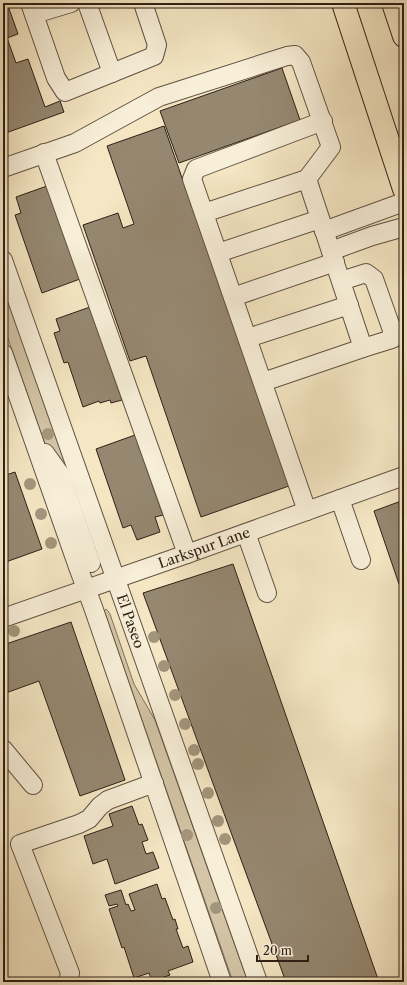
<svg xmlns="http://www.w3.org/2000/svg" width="407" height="985" viewBox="0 0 407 985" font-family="'Libre Caslon Text',serif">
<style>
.green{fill:#d3c5a6;stroke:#80725e}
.building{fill:#958770;stroke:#2e2016}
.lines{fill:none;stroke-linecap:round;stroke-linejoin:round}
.minor-casing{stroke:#605242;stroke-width:20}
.major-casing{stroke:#2e2016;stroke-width:24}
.path{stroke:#2e2016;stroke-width:2.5;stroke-dasharray:3 2;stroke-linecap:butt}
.minor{stroke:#f8efd9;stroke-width:18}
.major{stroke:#f5e7c4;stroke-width:22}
.tree{fill:#a3957c}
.labels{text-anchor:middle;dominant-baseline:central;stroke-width:3;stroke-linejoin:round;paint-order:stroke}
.street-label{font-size:14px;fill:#2e2016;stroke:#f8efd9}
</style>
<rect width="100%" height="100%" fill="#f5e7c4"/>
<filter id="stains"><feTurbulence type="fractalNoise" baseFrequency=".005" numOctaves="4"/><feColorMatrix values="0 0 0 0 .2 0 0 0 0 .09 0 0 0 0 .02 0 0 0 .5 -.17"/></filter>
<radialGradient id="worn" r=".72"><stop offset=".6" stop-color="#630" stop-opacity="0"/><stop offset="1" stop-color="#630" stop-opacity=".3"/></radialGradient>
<g class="green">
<polygon points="3,293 6,294 91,536 48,451 42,436 3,324"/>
<polygon points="106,609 108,611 110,614 134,684 155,720 248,982 233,982 104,611"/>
</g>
<g class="building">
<polygon points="3,3 7,3 18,34 7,38 16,63 28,59 45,107 60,101 64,112 3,134"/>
<polygon points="282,68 300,120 179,163 160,111"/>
<polygon points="164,126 289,486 201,517 146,356 130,361 83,225 118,213 123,228 134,224 107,146"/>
<polygon points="47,186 80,279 42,293 15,215 21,213 16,197"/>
<polygon points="90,307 122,400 111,403 110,400 100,403 99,401 83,407 68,362 64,363 54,333 60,331 56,319"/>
<polygon points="135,435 163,515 155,517 160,532 137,540 131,525 123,528 96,449"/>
<polygon points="15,472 42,549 3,563 3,476"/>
<polygon points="404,500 404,582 399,584 374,511"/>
<polygon points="233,564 379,982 286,982 143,593"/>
<polygon points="404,592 404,603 401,594"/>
<polygon points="71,622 125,780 80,796 39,681 3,694 3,645"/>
<polygon points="132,806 139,825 142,824 148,840 142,842 146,854 153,852 159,868 115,884 107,859 93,864 84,836 113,826 109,814"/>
<polygon points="157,884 162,899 165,898 173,920 175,919 178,929 176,929 183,948 188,946 193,962 168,971 170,975 152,981 149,973 134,978 124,947 122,948 109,909 118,906 117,904 109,906 105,895 121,890 126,905 128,904 131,911 135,910 129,894"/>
</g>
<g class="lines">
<defs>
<g id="minor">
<polyline points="30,3 56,78 65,92 154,56 157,45 143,3"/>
<polyline points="87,3 112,73"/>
<polyline points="34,14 71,3"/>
<polyline points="44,153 187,554"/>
<polyline points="3,168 75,143 95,132 159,97 287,56 295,55 301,62 331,147 307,179 204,213"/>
<polyline points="307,179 363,348 392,339 392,330 374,279 366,273 341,281"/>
<polyline points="324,231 404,202"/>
<polyline points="331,251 372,236 404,227"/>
<polyline points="218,253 320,219"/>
<path id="s1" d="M3,260L258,982"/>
<polyline points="233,297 335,262"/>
<polyline points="248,338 349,305"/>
<polyline points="3,353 78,567 93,607 222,982"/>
<polyline points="263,382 363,348"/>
<polyline points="45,453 60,474 91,563"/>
<polyline points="340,499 361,560"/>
<polyline points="307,511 192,179 196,169 323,121"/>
<polyline points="246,533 267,593"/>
<path id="s2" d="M3,618L187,554L404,476"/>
<polyline points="3,749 33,785"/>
<polyline points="68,982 70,973 20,844 79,824 89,819 100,806 108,800 154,783"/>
</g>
<g id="major">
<polyline points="343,3 404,189"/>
<polyline points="393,3 404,36"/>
</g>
</defs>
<use href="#minor" class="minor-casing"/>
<use href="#major" class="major-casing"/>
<polyline class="path" points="3,237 5,244"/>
<use href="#minor" class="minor"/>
<use href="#major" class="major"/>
</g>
<g class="tree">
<circle cx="48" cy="434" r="6"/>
<circle cx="30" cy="484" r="6"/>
<circle cx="41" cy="514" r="6"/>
<circle cx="51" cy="543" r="6"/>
<circle cx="14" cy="631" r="6"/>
<circle cx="154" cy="637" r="6"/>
<circle cx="164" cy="666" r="6"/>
<circle cx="175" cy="695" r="6"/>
<circle cx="185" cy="724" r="6"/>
<circle cx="194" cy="750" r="6"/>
<circle cx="198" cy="764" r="6"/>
<circle cx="208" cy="793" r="6"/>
<circle cx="218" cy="821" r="6"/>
<circle cx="187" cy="835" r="6"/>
<circle cx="225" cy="839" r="6"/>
<circle cx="216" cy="908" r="6"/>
</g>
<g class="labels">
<g class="street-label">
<text stroke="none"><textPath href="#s2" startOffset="213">Larkspur Lane</textPath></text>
<text stroke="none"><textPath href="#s1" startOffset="383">El Paseo</textPath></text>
</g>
</g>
<rect width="407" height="985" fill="none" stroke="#f5e7c4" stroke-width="16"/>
<rect x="4" y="4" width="399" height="977" fill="none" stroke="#2e2016" stroke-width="2"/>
<rect x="8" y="8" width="391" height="969" fill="none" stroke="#2e2016"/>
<path d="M257 955v6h51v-6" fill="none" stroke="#2e2016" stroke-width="2"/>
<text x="263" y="955" font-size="12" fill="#2e2016" stroke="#f8efd9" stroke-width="3" paint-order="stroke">20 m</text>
<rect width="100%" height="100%" filter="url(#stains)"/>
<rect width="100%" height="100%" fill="url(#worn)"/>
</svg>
